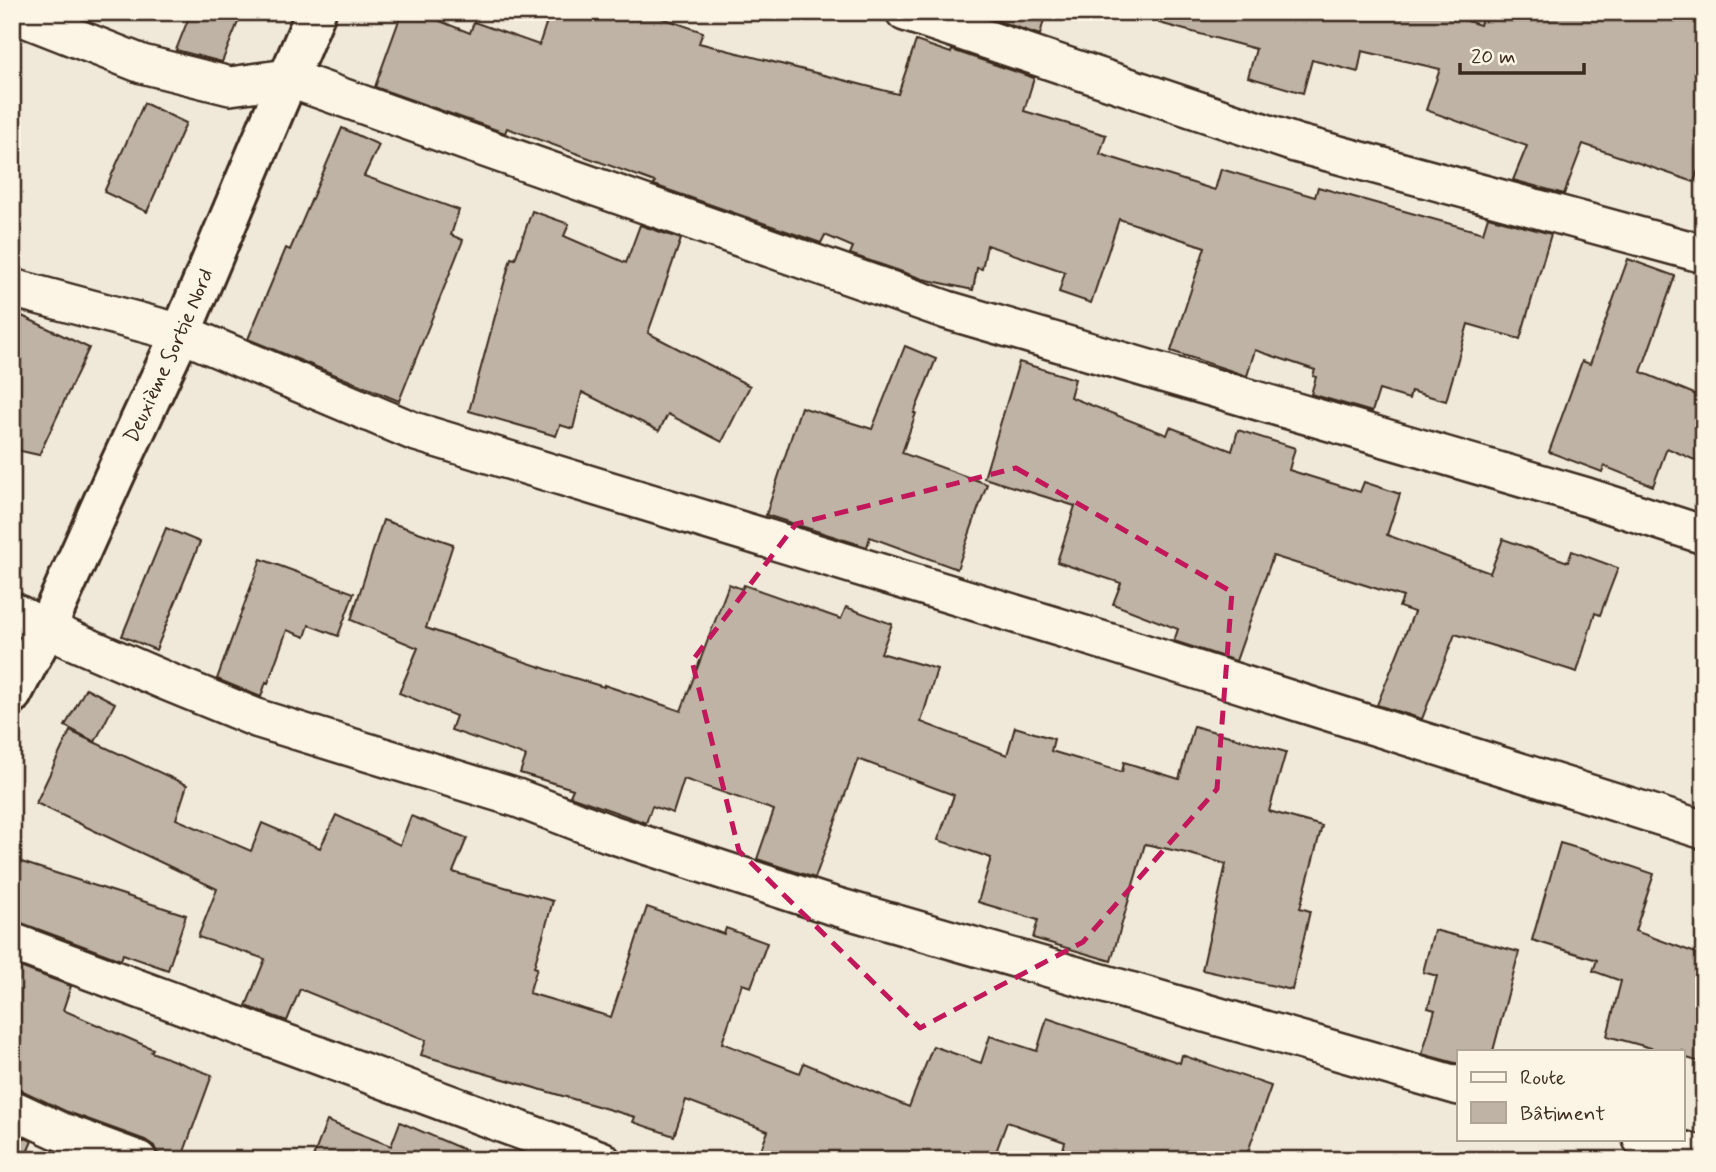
<svg xmlns="http://www.w3.org/2000/svg" width="1716" height="1172" viewBox="0 0 1716 1172" font-family="Mynerve,sans-serif">
<style>
.building{fill:#beb3a4;stroke:#3b2a1e;stroke-width:2}
.lines{fill:none;stroke-linecap:round;stroke-linejoin:round}
.street-casing{stroke:#3b2a1e;stroke-width:42}
.primary-casing{stroke:#3b2a1e;stroke-width:44}
.street{stroke:#fcf5e5;stroke-width:37}
.primary{stroke:#fcf5e5;stroke-width:38}
.marked{fill:none;stroke:#c2185b;stroke-width:5;stroke-dasharray:14 9;stroke-linejoin:round}
.labels{text-anchor:middle;dominant-baseline:central;stroke-width:5;stroke-linejoin:round;paint-order:stroke}
.street-label{font-size:21px;fill:#3b2a1e;stroke:#fcf5e5}
</style>
<rect width="100%" height="100%" fill="#f0e9d9"/>
<filter id="ink" filterUnits="userSpaceOnUse"><feTurbulence type="fractalNoise" baseFrequency=".0143" numOctaves="2"/><feDisplacementMap in="SourceGraphic" scale="14" xChannelSelector="R" yChannelSelector="G"/><feConvolveMatrix kernelMatrix="1 2 1 2 8 2 1 2 1" color-interpolation-filters="sRGB"/></filter>
<g filter="url(#ink)">
<g class="building">
<polygon points="191,12 242,12 222,62 176,50"/>
<polygon points="402,12 417,12 470,33 474,22 539,45 550,12 645,12 703,32 699,43 898,94 916,41 951,53 952,50 1034,78 1024,111 1106,135 1100,154 1215,190 1221,169 1315,197 1318,187 1483,233 1488,217 1551,234 1520,339 1468,324 1446,401 1411,391 1409,399 1379,390 1372,412 1311,394 1316,377 1313,376 1315,370 1255,350 1247,376 1171,351 1205,247 1119,219 1091,303 1059,292 1065,272 987,245 982,269 977,268 973,290 923,279 850,254 853,247 825,235 821,243 654,185 655,182 507,128 505,133 375,87"/>
<polygon points="972,12 1046,12 1040,35"/>
<polygon points="1161,12 1439,12 1480,25 1484,12 1704,12 1704,153 1694,182 1583,144 1564,194 1513,180 1527,146 1426,110 1440,69 1362,51 1358,72 1312,60 1303,93 1248,77 1256,49 1159,23"/>
<polygon points="144,103 186,123 147,212 104,192"/>
<polygon points="342,128 379,145 364,176 459,210 451,235 463,240 399,401 248,339 286,248 290,250"/>
<polygon points="532,211 569,224 564,236 626,263 640,225 681,239 648,333 750,386 722,442 668,414 659,431 582,392 573,429 560,425 556,436 469,411 511,258 515,259"/>
<polygon points="1628,259 1675,276 1641,372 1704,398 1704,464 1667,448 1653,486 1604,466 1602,472 1549,452 1582,361 1590,364"/>
<polygon points="22,316 89,348 39,455 12,449 12,340"/>
<polygon points="905,346 936,359 914,413 916,413 902,453 987,484 957,569 870,537 867,547 766,515 801,407 872,429"/>
<polygon points="1019,362 1075,379 1070,397 1167,435 1170,427 1232,451 1238,430 1295,448 1289,470 1360,492 1364,482 1400,494 1387,535 1490,573 1503,539 1568,562 1572,551 1618,568 1600,615 1595,613 1577,672 1455,634 1422,719 1377,705 1414,612 1399,607 1403,597 1273,556 1236,661 1174,641 1178,629 1113,604 1121,583 1057,562 1075,506 984,478"/>
<polygon points="383,520 453,544 426,628 561,674 604,687 604,685 681,711 729,584 742,589 744,585 841,619 846,607 892,624 881,653 937,669 921,722 1007,755 1015,727 1054,739 1051,751 1122,772 1124,762 1179,779 1194,726 1286,752 1269,811 1322,826 1300,908 1310,911 1292,990 1202,970 1226,864 1186,853 1145,844 1111,961 1033,938 1038,920 978,902 991,858 938,840 954,795 858,759 815,878 757,859 774,810 684,779 673,813 652,806 646,823 570,796 573,789 520,773 526,756 451,730 456,716 399,693 418,648 351,620"/>
<polygon points="166,528 200,542 156,650 122,636"/>
<polygon points="261,559 354,593 338,636 309,625 305,637 287,630 268,683 266,682 261,697 217,679"/>
<polygon points="86,688 115,703 95,742 65,726"/>
<polygon points="70,731 187,785 176,819 251,851 262,823 320,848 336,815 400,845 411,816 467,838 453,872 553,901 534,967 537,968 529,993 611,1017 647,907 724,934 726,928 767,943 751,987 742,984 722,1043 800,1073 804,1063 909,1107 933,1046 981,1063 990,1036 1037,1051 1047,1018 1180,1063 1182,1055 1271,1086 1245,1160 1060,1160 1065,1142 1007,1122 993,1160 757,1160 768,1131 686,1100 674,1136 633,1122 635,1117 421,1055 426,1040 300,989 287,1021 246,1006 265,959 198,937 217,889 36,803"/>
<polygon points="1560,843 1584,850 1654,874 1635,931 1704,956 1704,1063 1683,1057 1683,1051 1662,1051 1607,1036 1621,981 1593,971 1597,960 1532,940"/>
<polygon points="12,859 186,915 168,970 123,954 121,960 19,922 12,922"/>
<polygon points="1434,930 1519,952 1493,1051 1459,1051 1459,1064 1422,1054 1435,1010 1428,1008 1437,976 1423,972"/>
<polygon points="12,964 71,986 63,1010 153,1049 151,1052 212,1075 181,1160 175,1160 157,1153 154,1146 145,1140 65,1111 21,1090 12,1088"/>
<polygon points="327,1121 391,1146 400,1122 488,1160 312,1160"/>
<polygon points="12,1132 32,1141 24,1160 12,1160"/>
</g>
<g class="lines">
<defs>
<g id="street">
<polyline points="905,12 1295,143 1704,254"/>
<polyline points="12,13 142,64 230,86 288,78 465,141 947,310 1587,497 1704,535"/>
<polyline points="12,288 181,333 413,431 1111,643 1704,830"/>
<polyline points="12,611 46,629 166,681 259,719 517,798 608,833 827,904 1459,1086"/>
<polyline points="12,942 601,1160"/>
<polyline points="12,1109 57,1130 138,1160"/>
<polyline points="1642,1139 1704,1156"/>
</g>
<g id="primary">
<path id="s1" d="M12,694L46,629L114,477L181,333L316,12"/>
</g>
</defs>
<use href="#street" class="street-casing"/>
<use href="#primary" class="primary-casing"/>
<use href="#street" class="street"/>
<use href="#primary" class="primary"/>
</g>
</g>
<path class="marked" d="M1016,468L1232,592L1217,789L1083,942L920,1028L739,851L692,661L796,524Z"/>
<g class="labels">
<g class="street-label">
<text stroke="none"><textPath href="#s1" startOffset="373">Deuxième Sortie Nord</textPath></text>
</g>
</g>
<rect width="1716" height="1172" fill="none" stroke="#fcf5e5" stroke-width="42"/>
<rect x="21" y="21" width="1674" height="1130" fill="none" stroke="#3b2a1e" stroke-width="2.5" filter="url(#ink)"/>
<rect x="1457" y="1050" width="228" height="91" fill="#fcf5e5" stroke="#afa495" stroke-width="2"/>
<rect x="1471" y="1072" width="35" height="10" fill="#fcf5e5" stroke="#afa495" stroke-width="2"/>
<text x="1520" y="1084" font-size="21" fill="#3b2a1e">Route</text>
<rect x="1471" y="1102" width="35" height="21" fill="#beb3a4" stroke="#afa495" stroke-width="2"/>
<text x="1520" y="1120" font-size="21" fill="#3b2a1e">Bâtiment</text>
<path d="M1460 63v10h124v-10" fill="none" stroke="#3b2a1e" stroke-width="3.5"/>
<text x="1471" y="63" font-size="21" fill="#3b2a1e" stroke="#fcf5e5" stroke-width="5" paint-order="stroke">20 m</text>
</svg>
